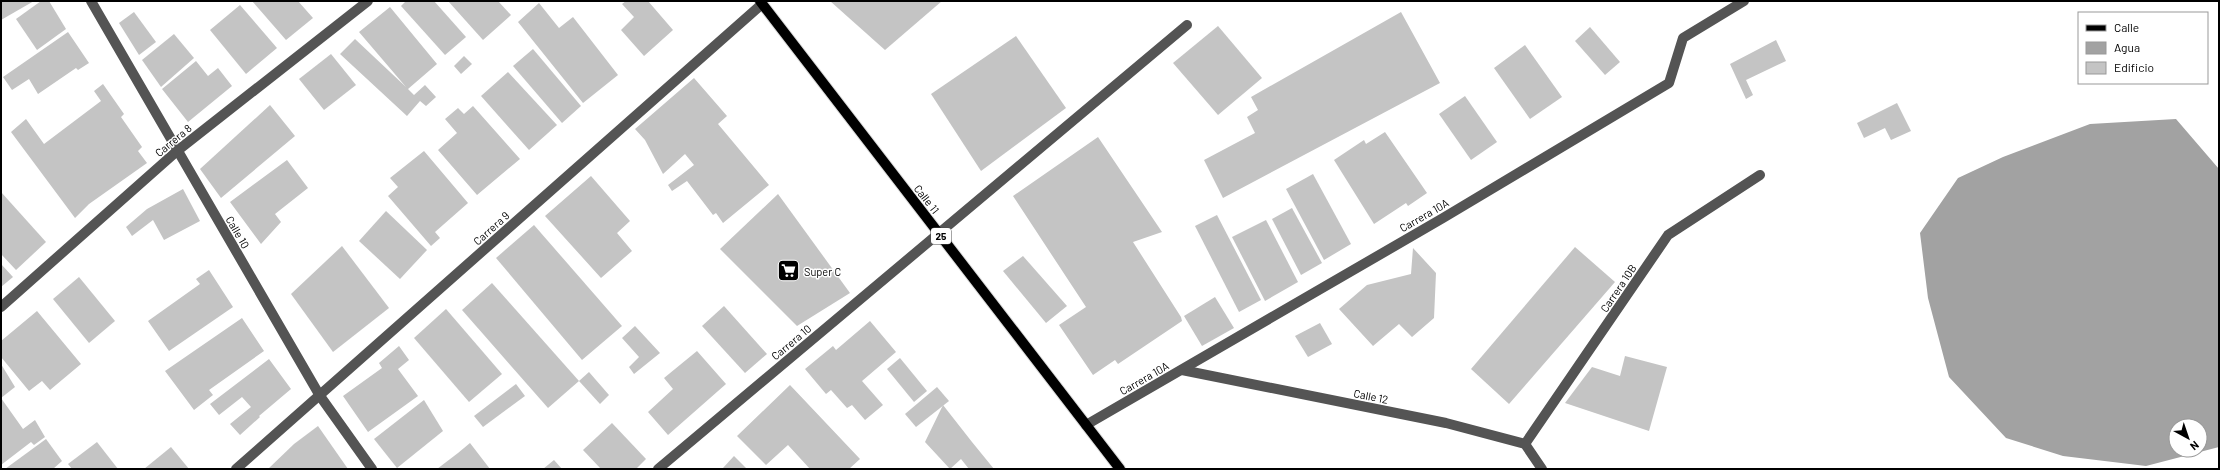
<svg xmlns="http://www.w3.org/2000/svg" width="2220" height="470" viewBox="0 0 2220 470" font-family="Barlow,sans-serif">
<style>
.water{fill:#a2a2a2;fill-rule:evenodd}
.building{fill:#c4c4c4}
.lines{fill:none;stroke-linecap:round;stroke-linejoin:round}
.major-casing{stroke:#dbdbdb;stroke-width:12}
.minor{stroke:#545454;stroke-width:10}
.major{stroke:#000;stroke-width:10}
.labels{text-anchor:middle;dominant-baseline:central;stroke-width:3;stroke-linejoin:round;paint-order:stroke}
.shield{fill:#fff;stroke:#4c4c4c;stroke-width:1}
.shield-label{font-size:10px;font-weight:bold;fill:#000}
.street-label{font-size:11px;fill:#000;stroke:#fff}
.poi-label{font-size:11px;fill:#000;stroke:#fff;text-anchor:start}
</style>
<rect width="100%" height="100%" fill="#fff"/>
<path class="water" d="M2176,119L2219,169V447L2146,466L2063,456L2006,438L1949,377L1928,298L1920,233L1958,178L2003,157L2090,124ZM2176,426H2200V450H2176Z"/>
<g class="building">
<polygon points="1,1 34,1 1,20"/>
<polygon points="41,1 49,1 66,29 37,50 16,19"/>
<polygon points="252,1 298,1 313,18 286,40"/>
<polygon points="406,1 434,1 466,37 445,55 401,6"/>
<polygon points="448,1 498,1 511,15 483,40"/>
<polygon points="626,1 648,1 673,30 644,56 621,30 634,17 622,4"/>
<polygon points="830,1 942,1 885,50"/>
<polygon points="539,3 559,28 573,17 618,75 583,103 518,22"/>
<polygon points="240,5 277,48 246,74 210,30"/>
<polygon points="390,7 437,64 408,89 414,95 425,85 436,97 426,106 420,101 407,116 340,54 355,39 406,87 359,32"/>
<polygon points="134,12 156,42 139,55 119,23"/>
<polygon points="1401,12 1440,83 1223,198 1204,160 1255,133 1247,117 1258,110 1251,97"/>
<polygon points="1218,26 1262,78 1218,115 1173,63"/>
<polygon points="1590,27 1620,62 1605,75 1575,41"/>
<polygon points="68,32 89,63 78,70 76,68 38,94 29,79 12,90 3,77"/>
<polygon points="174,34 194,58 161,87 142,60"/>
<polygon points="1016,36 1066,108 981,171 931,94"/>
<polygon points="1776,40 1786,61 1746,80 1753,95 1746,99 1730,64"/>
<polygon points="1525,45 1562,97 1530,119 1494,68"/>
<polygon points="533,49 581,106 562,123 513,66"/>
<polygon points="331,54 356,85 324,110 299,79"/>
<polygon points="464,56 472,64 461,74 454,66"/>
<polygon points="196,61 208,76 218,68 232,86 188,122 162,89"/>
<polygon points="508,72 557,125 529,150 481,96"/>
<polygon points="694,78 727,116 718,124 769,185 723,223 716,213 713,215 687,181 672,191 668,185 694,165 685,154 663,174 645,140 635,129"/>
<polygon points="103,84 124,114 121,117 142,147 138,151 147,163 89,204 75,218 11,132 26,119 44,144 101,101 94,91"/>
<polygon points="1465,96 1497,142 1471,160 1439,114"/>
<polygon points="1897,103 1911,131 1891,140 1885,128 1864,138 1857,123"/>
<polygon points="270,105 295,136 221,198 200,169"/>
<polygon points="473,106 520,159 477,195 438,150 457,133 445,119 458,108 464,114"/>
<polygon points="1385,132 1427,193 1408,206 1406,203 1374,224 1334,160 1364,140 1366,144"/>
<polygon points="1098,137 1162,232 1133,242 1181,317 1182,321 1118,364 1115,360 1093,375 1059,325 1086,307 1013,196"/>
<polygon points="424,151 468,203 435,232 440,238 431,246 388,196 398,187 390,178"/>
<polygon points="287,160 308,188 275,214 281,222 261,244 230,202"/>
<polygon points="1313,174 1351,244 1324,260 1286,189"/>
<polygon points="591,176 630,221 617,233 632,251 601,278 545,216"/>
<polygon points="183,189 200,221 164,240 153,220 132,236 126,227 147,209"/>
<polygon points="1,192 46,242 16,270 1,254"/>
<polygon points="778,194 850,293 797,326 720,249"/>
<polygon points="1292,208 1322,263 1301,275 1272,219"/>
<polygon points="386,211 427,250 400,279 359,241"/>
<polygon points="1217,215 1261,300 1239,312 1195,226"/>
<polygon points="1266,220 1298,282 1265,301 1232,237"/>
<polygon points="534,225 622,326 582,360 496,258"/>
<polygon points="342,246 389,308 333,352 291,294"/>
<polygon points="1575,247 1615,282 1509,404 1471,369"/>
<polygon points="1413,248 1436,273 1434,318 1412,337 1399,324 1373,346 1339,309 1367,285 1411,274"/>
<polygon points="1023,256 1067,306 1046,323 1003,271"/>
<polygon points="1,264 13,277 1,287"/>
<polygon points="209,270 233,307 169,351 148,321 200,284 196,279"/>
<polygon points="79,277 115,321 89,343 53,299"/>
<polygon points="492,283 579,381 548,408 462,310"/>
<polygon points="1215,297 1234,328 1202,346 1184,316"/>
<polygon points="724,306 767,354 745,373 702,326"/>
<polygon points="446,309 502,374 469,402 414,338"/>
<polygon points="37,311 81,364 50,390 42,381 29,391 1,357 1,341"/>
<polygon points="242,318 264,351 209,390 213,395 194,410 165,371"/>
<polygon points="870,321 896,352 862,381 883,405 865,420 852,405 847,408 831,390 826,394 805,369 833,346 836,350"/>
<polygon points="1320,323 1332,344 1308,357 1295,336"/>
<polygon points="635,326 660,353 634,374 629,367 639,357 622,338"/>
<polygon points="399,346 409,360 398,369 418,396 368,432 343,396 382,368 379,363"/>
<polygon points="697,351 726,384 668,435 648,412 673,389 664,378"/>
<polygon points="1625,356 1667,367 1649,431 1565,403 1592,367 1620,376"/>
<polygon points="900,358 927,391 914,402 887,369"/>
<polygon points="269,359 291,389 259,416 260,417 240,435 230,424 251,407 242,397 219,415 210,404"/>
<polygon points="1,364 15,387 1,398"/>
<polygon points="589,372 609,395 600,404 579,381"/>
<polygon points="516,384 525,396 483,427 474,416"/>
<polygon points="790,385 860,459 849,469 810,469 788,445 766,465 737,436"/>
<polygon points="937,387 949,401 916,427 905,414"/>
<polygon points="1,398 23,429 35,420 45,437 34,445 31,442 1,465"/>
<polygon points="424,400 443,431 397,468 374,439"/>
<polygon points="943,405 972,442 994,469 969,469 961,459 950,469 925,442"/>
<polygon points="612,423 646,459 636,469 601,469 583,450"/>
<polygon points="318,426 348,469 268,469 294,444"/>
<polygon points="46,439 62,461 53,469 5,469"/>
<polygon points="97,442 118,469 72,469 68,464"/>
<polygon points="470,443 490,469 437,469 458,453"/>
<polygon points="171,447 189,469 144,469"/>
<polygon points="734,456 747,469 722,469"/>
<polygon points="554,460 562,469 543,469"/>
</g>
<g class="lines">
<defs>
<polyline id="major" points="760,1 1120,469"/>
</defs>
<use href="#major" class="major-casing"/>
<g class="minor">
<polyline points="91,1 320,396 372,469"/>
<polyline points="1,307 177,151 368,1"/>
<polyline points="1182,370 1446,423 1525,444 1542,469"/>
<polyline points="1086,425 1443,218 1669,83 1683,38 1744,1"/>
<polyline points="1525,444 1668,235 1760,175"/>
<polyline points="236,469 762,4"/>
<polyline points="658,469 1187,25"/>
</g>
<use href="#major" class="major"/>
</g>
<defs>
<symbol id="supermarket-square" viewBox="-11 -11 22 22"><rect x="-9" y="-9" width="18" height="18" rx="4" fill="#000" stroke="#fff"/><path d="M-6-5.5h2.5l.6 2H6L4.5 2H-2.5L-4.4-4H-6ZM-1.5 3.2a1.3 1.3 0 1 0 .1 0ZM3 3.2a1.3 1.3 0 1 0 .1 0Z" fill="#fff"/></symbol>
</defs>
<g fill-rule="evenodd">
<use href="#supermarket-square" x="776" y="258" width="25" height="25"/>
</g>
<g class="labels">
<rect class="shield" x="931" y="228" width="20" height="16" rx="3"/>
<g class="shield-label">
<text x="941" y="236">25</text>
</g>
<g class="street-label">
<text transform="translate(173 140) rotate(-40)">Carrera 8</text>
<text transform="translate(927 199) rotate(52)">Calle 11</text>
<text transform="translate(1424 215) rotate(-30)">Carrera 10A</text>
<text transform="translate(491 228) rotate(-42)">Carrera 9</text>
<text transform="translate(238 232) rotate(60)">Calle 10</text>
<text transform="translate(1618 288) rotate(-56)">Carrera 10B</text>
<text transform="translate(791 342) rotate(-40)">Carrera 10</text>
<text transform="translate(1144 378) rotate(-30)">Carrera 10A</text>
<text transform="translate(1371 396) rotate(11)">Calle 12</text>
</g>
<g class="poi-label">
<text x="804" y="271">Super C</text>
</g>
</g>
<rect width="2220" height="470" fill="none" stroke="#000000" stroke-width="4"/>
<rect x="2078" y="12" width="130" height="72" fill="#ffffff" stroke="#999999"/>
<rect x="2086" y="25" width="20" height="6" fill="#000000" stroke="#999999"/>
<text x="2114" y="32" font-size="12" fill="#000000">Calle</text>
<rect x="2086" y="42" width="20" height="12" fill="#a2a2a2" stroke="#999999"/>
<text x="2114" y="52" font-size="12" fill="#000000">Agua</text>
<rect x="2086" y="62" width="20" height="12" fill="#c4c4c4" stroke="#999999"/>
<text x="2114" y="72" font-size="12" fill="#000000">Edificio</text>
<g transform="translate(2188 438) rotate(140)"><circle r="19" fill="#ffffff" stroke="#999999"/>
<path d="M0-3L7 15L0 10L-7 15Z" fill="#000000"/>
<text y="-6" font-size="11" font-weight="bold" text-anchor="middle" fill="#000000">N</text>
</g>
</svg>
